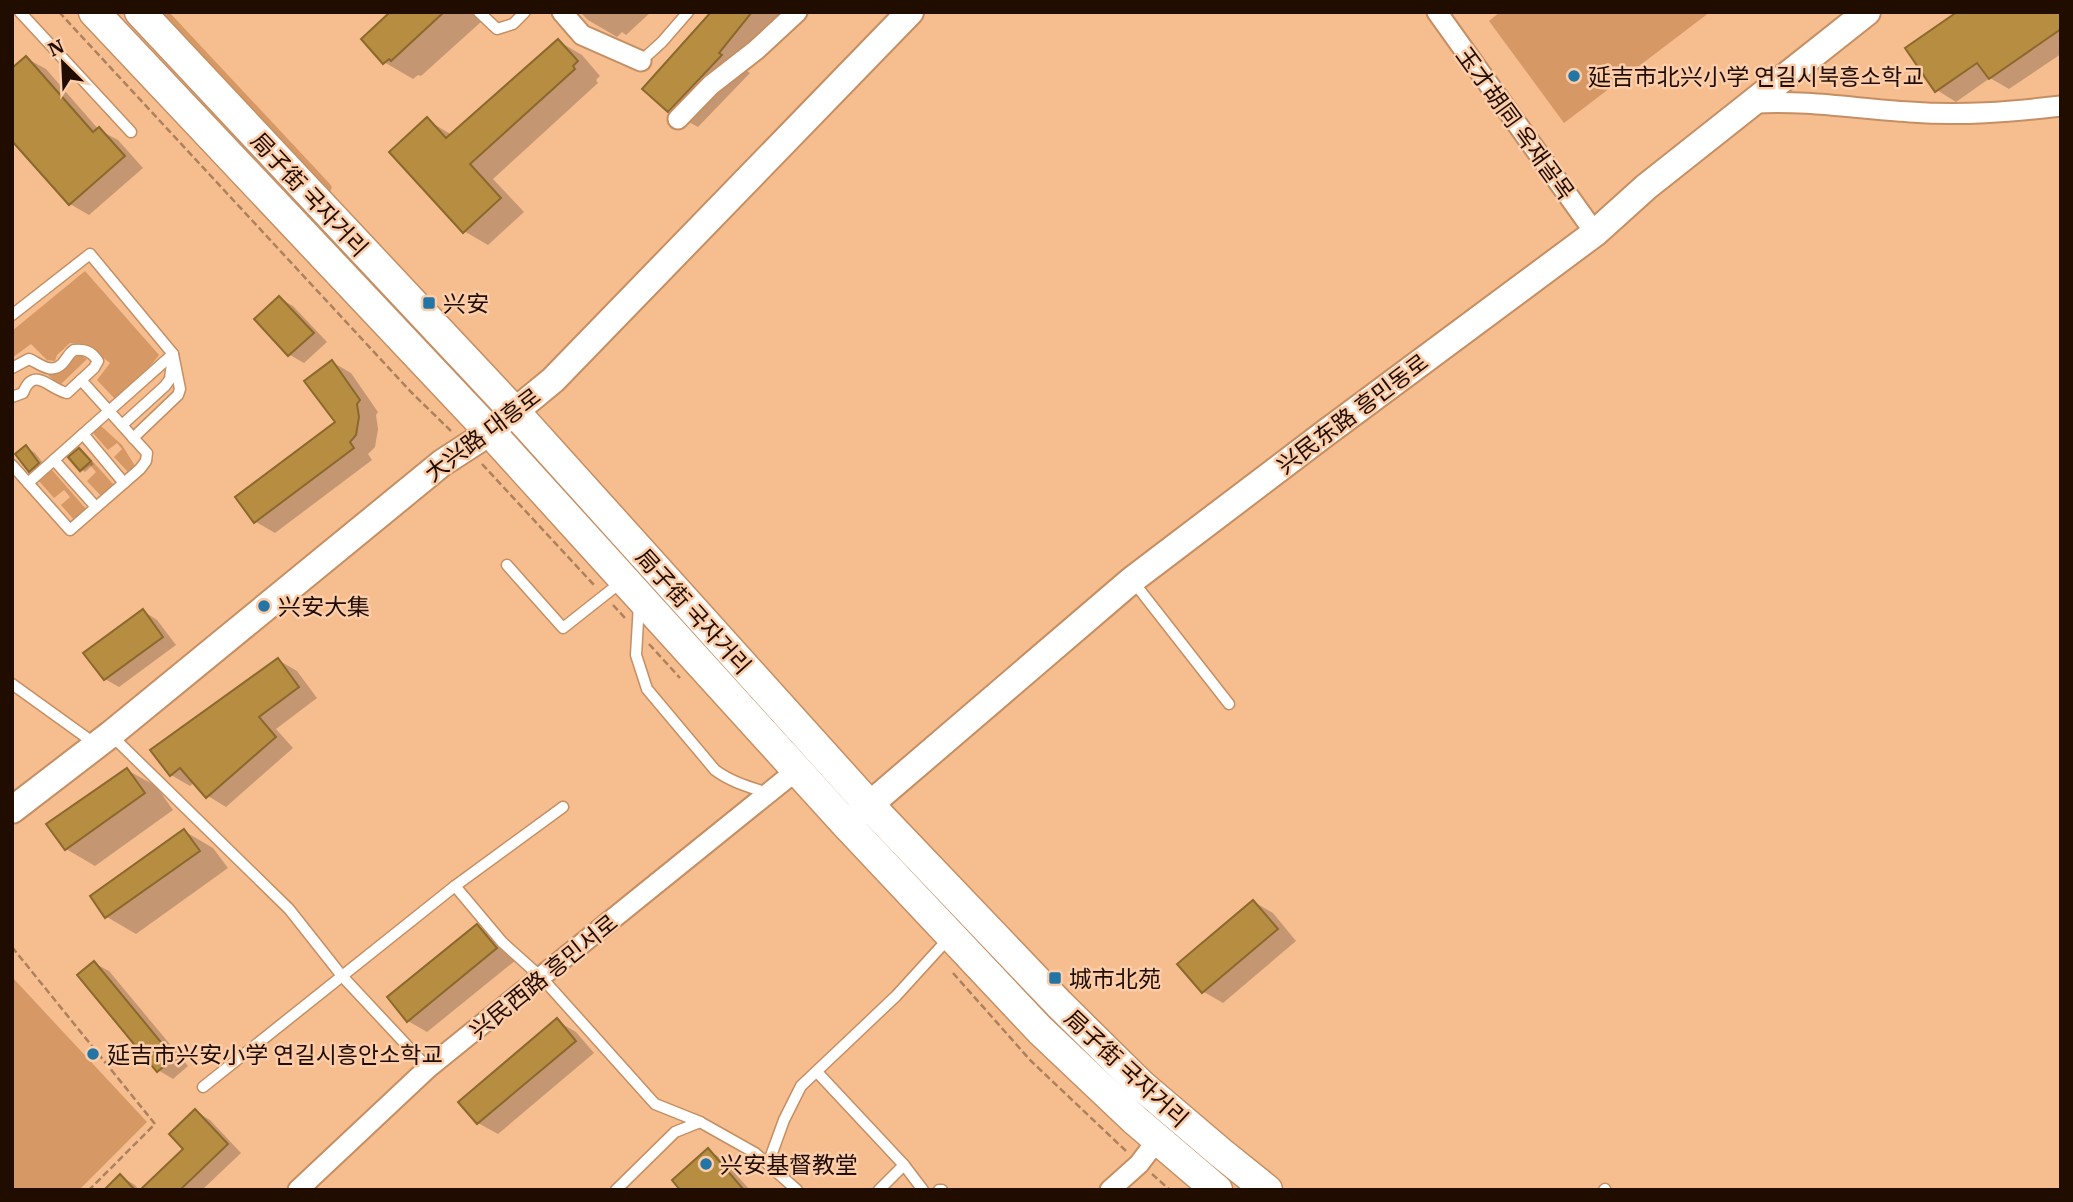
<svg xmlns="http://www.w3.org/2000/svg" width="2073" height="1202" viewBox="0 0 2073 1202" font-family="'IBM Plex Serif','Noto Sans SC','Noto Sans KR',serif">
<style>
.green{fill:#d69865}
.shadow{fill:#0003}
.building{fill:#b78d42;stroke:#8b692c;stroke-width:2}
.lines{fill:none;stroke-linecap:round;stroke-linejoin:round}
.lane-casing{stroke:#c58f63;stroke-width:13}
.street-casing{stroke:#c58f63;stroke-width:23}
.secondary-casing{stroke:#c58f63;stroke-width:30}
.primary-casing{stroke:#c58f63;stroke-width:33}
.path{stroke:#ad815e;stroke-width:2.5;stroke-dasharray:7 3.5;stroke-linecap:butt}
.lane{stroke:#fff;stroke-width:10}
.street{stroke:#fff;stroke-width:19}
.secondary{stroke:#fff;stroke-width:26}
.primary{stroke:#fff;stroke-width:30}
.poi-dot{fill:#2375a6;stroke:#fbcda9;stroke-width:2.5}
.labels{text-anchor:middle;dominant-baseline:central;stroke-width:5;stroke-linejoin:round;paint-order:stroke}
.poi-label{font-size:23px;fill:#210d00;stroke:#fbcda9;text-anchor:start}
.street-label{font-size:23px;fill:#210d00;stroke:#fbcda9}
</style>
<rect width="100%" height="100%" fill="#f6bd8f"/>
<g class="green">
<polygon points="157,12 169,12 329,183 332,187 330,192 326,192"/>
<polygon points="1500,12 1710,12 1564,123 1489,21"/>
<polygon points="85,271 159,355 144,374 115,399 97,380 110,363 86,344 70,343 57,355 55,361 47,360 31,344 12,358 12,331"/>
<path d="M80,355L87,359L60,385L48,375C68,374 65,361 80,355Z"/>
<polygon points="101,426 122,445 135,466 128,472 114,457 122,449 117,443 108,450 93,433"/>
<polygon points="78,445 113,484 101,496 87,481 96,472 90,465 80,473 65,456"/>
<polygon points="52,470 87,510 75,521 61,505 70,497 64,490 54,498 39,481"/>
<polygon points="12,977 147,1122 79,1190 12,1190"/>
</g>
<g class="shadow">
<polygon points="393,12 492,12 421,76 418,75 413,79 384,62"/>
<polygon points="580,12 651,12 626,35 622,32 617,37 588,20"/>
<polygon points="712,12 800,12 747,71 750,73 698,127 669,111"/>
<polygon points="2061,12 2061,54 2009,89 1990,78 1956,102 1937,90 1908,49"/>
<polygon points="558,41 582,55 600,76 596,80 598,83 493,179 524,212 488,245 464,231 427,120 452,135"/>
<polygon points="26,58 46,69 99,130 118,140 143,168 89,215 70,204"/>
<polygon points="279,298 293,306 327,342 304,363 290,355 256,319"/>
<polygon points="332,362 351,373 378,412 376,415 378,429 375,447 368,454 372,460 275,533 256,522 238,498 337,422"/>
<polygon points="26,447 35,453 48,469 39,476 30,470"/>
<polygon points="79,450 94,464 85,472 81,469"/>
<polygon points="143,611 157,620 176,645 119,687 105,679"/>
<polygon points="278,660 297,671 317,698 276,729 293,748 226,807 208,796 195,782 190,786 171,775"/>
<polygon points="127,770 156,786 173,810 95,866 66,849"/>
<polygon points="184,831 213,848 228,868 136,934 107,917 92,896"/>
<polygon points="1254,902 1273,913 1296,941 1223,1003 1204,992 1180,964"/>
<polygon points="477,926 496,937 516,960 427,1032 408,1021"/>
<polygon points="94,963 109,971 188,1066 173,1079 158,1070"/>
<polygon points="557,1021 576,1032 594,1053 498,1134 478,1123 461,1102"/>
<polygon points="195,1111 210,1120 241,1153 202,1190 143,1190 185,1149"/>
<polygon points="708,1150 722,1159 750,1190 683,1190"/>
<polygon points="120,1176 135,1185 139,1190 106,1190"/>
</g>
<g class="building">
<polygon points="390,12 444,12 391,61 389,59 383,64 361,39"/>
<polygon points="711,12 752,12 719,53 722,55 668,112 642,89"/>
<polygon points="1957,12 2061,12 2061,29 1989,79 1977,63 1935,92 1905,48"/>
<polygon points="558,39 578,61 573,66 575,69 470,164 501,198 463,233 389,152 427,117 446,138"/>
<polygon points="26,56 93,132 99,127 125,156 69,205 12,141 12,68"/>
<polygon points="279,296 314,333 288,356 254,319"/>
<polygon points="332,360 360,400 357,404 359,417 356,435 350,442 354,448 254,523 235,497 335,422 304,381"/>
<polygon points="26,445 39,463 29,472 15,454"/>
<polygon points="79,448 91,461 80,471 68,457"/>
<polygon points="143,609 163,637 104,680 83,653"/>
<polygon points="278,658 299,687 259,717 276,737 206,798 180,768 170,776 150,750"/>
<polygon points="127,768 145,793 65,850 46,824"/>
<polygon points="184,829 200,851 105,918 90,896"/>
<polygon points="1253,900 1278,929 1202,993 1177,964"/>
<polygon points="477,924 497,948 407,1022 387,997"/>
<polygon points="94,961 174,1058 157,1072 77,975"/>
<polygon points="557,1018 576,1041 477,1124 458,1102"/>
<polygon points="195,1109 228,1144 180,1190 140,1190 183,1149 169,1134"/>
<polygon points="708,1148 744,1190 680,1190 672,1180"/>
<polygon points="120,1174 135,1190 104,1190"/>
</g>
<g class="lines">
<defs>
<g id="lane">
<polyline points="20,12 131,132"/>
<polyline points="479,12 497,29 513,24 525,12"/>
<polyline points="641,61 662,42 688,12"/>
<polyline points="12,315 90,254 173,354 28,483"/>
<path d="M12,368L29,359C39,363 51,375 62,364C67,359 68,354 74,350C85,349 91,351 98,361L94,368L67,393C49,389 34,365 23,393L12,397"/>
<polyline points="122,425 165,386 170,379 172,362"/>
<polyline points="83,434 124,483"/>
<polyline points="133,438 178,395 180,389 173,354"/>
<polyline points="54,460 96,507"/>
<polyline points="12,465 70,530 140,469 146,461 147,453 81,380"/>
<polyline points="507,565 563,628 620,583"/>
<polyline points="1132,580 1229,704"/>
<path d="M639,604L636,655L647,689L715,770C731,782 749,787 768,793"/>
<polyline points="12,684 94,743"/>
<polyline points="111,735 289,909 342,976 428,1068"/>
<polyline points="455,886 502,942 542,978 655,1104 700,1122"/>
<polyline points="817,1072 904,1165 923,1190"/>
<polyline points="203,1087 455,886 563,807"/>
<polyline points="768,1164 784,1120 801,1086 896,996 948,939"/>
<polyline points="616,1190 675,1132 700,1122 755,1153 797,1190"/>
<polyline points="879,1190 904,1165"/>
<polyline points="939,1190 942,1190"/>
<polyline points="1604,1190 1605,1189"/>
</g>
<g id="street">
<polyline points="562,12 582,35 641,61"/>
<polyline points="1437,12 1595,233"/>
<path d="M1755,103C1807,100 1858,109 1910,112C1961,116 2010,112 2061,106"/>
<polyline points="678,119 711,85 756,50 797,12"/>
<polyline points="298,1190 428,1068 797,770"/>
<polyline points="1110,1190 1139,1164 1158,1139"/>
</g>
<g id="secondary">
<polyline points="12,810 111,734 442,463 490,432 553,380 910,12"/>
<polyline points="853,819 1132,580 1323,435 1595,233 1646,187 1867,12"/>
</g>
<g id="primary">
<polyline points="94,12 490,432 846,824 1040,1030 1135,1120 1217,1190"/>
<polyline points="140,12 514,411 870,806 1059,1004 1141,1085 1221,1153 1267,1190"/>
</g>
</defs>
<use href="#lane" class="lane-casing"/>
<use href="#street" class="street-casing"/>
<use href="#secondary" class="secondary-casing"/>
<use href="#primary" class="primary-casing"/>
<g class="path">
<polyline points="59,12 411,392 451,431"/>
<polyline points="482,464 594,585"/>
<polyline points="613,605 625,618"/>
<polyline points="649,644 680,678"/>
<polyline points="12,947 155,1124 89,1190"/>
<polyline points="953,973 1031,1061 1126,1151"/>
<polyline points="1152,1174 1170,1190"/>
</g>
<use href="#lane" class="lane"/>
<use href="#street" class="street"/>
<use href="#secondary" class="secondary"/>
<use href="#primary" class="primary"/>
</g>
<g class="poi-dot">
<circle cx="1574" cy="76" r="7"/>
<rect x="422" y="296" width="14" height="14" rx="3.5"/>
<circle cx="264" cy="606" r="7"/>
<rect x="1048" y="971" width="14" height="14" rx="3.5"/>
<circle cx="93" cy="1054" r="7"/>
<circle cx="706" cy="1164" r="7"/>
</g>
<g class="labels">
<g class="poi-label">
<text x="1588" y="76">延吉市北兴小学 연길시북흥소학교</text>
<text x="443" y="303">兴安</text>
<text x="278" y="606">兴安大集</text>
<text x="1069" y="978">城市北苑</text>
<text x="107" y="1054">延吉市兴安小学 연길시흥안소학교</text>
<text x="720" y="1164">兴安基督教堂</text>
</g>
<g class="street-label">
<text transform="translate(1516 123) rotate(54)">玉才胡同 옥재골목</text>
<text transform="translate(310 194) rotate(47)">局子街 국자거리</text>
<text transform="translate(1352 413) rotate(-37)">兴民东路 흥민동로</text>
<text transform="translate(482 434) rotate(-37)">大兴路 대흥로</text>
<text transform="translate(694 611) rotate(48)">局子街 국자거리</text>
<text transform="translate(543 976) rotate(-39)">兴民西路 흥민서로</text>
<text transform="translate(1127 1068) rotate(43)">局子街 국자거리</text>
</g>
</g>
<rect width="2073" height="1202" fill="none" stroke="#210d00" stroke-width="28"/>
<g transform="translate(63 63) rotate(336)" stroke="#fbcda9" stroke-width="5" paint-order="stroke">
<path d="M0-5L12 26L0 18L-12 26Z" fill="#210d00"/>
<text y="-10" font-size="19" font-weight="bold" text-anchor="middle" fill="#210d00">N</text>
</g>
</svg>
